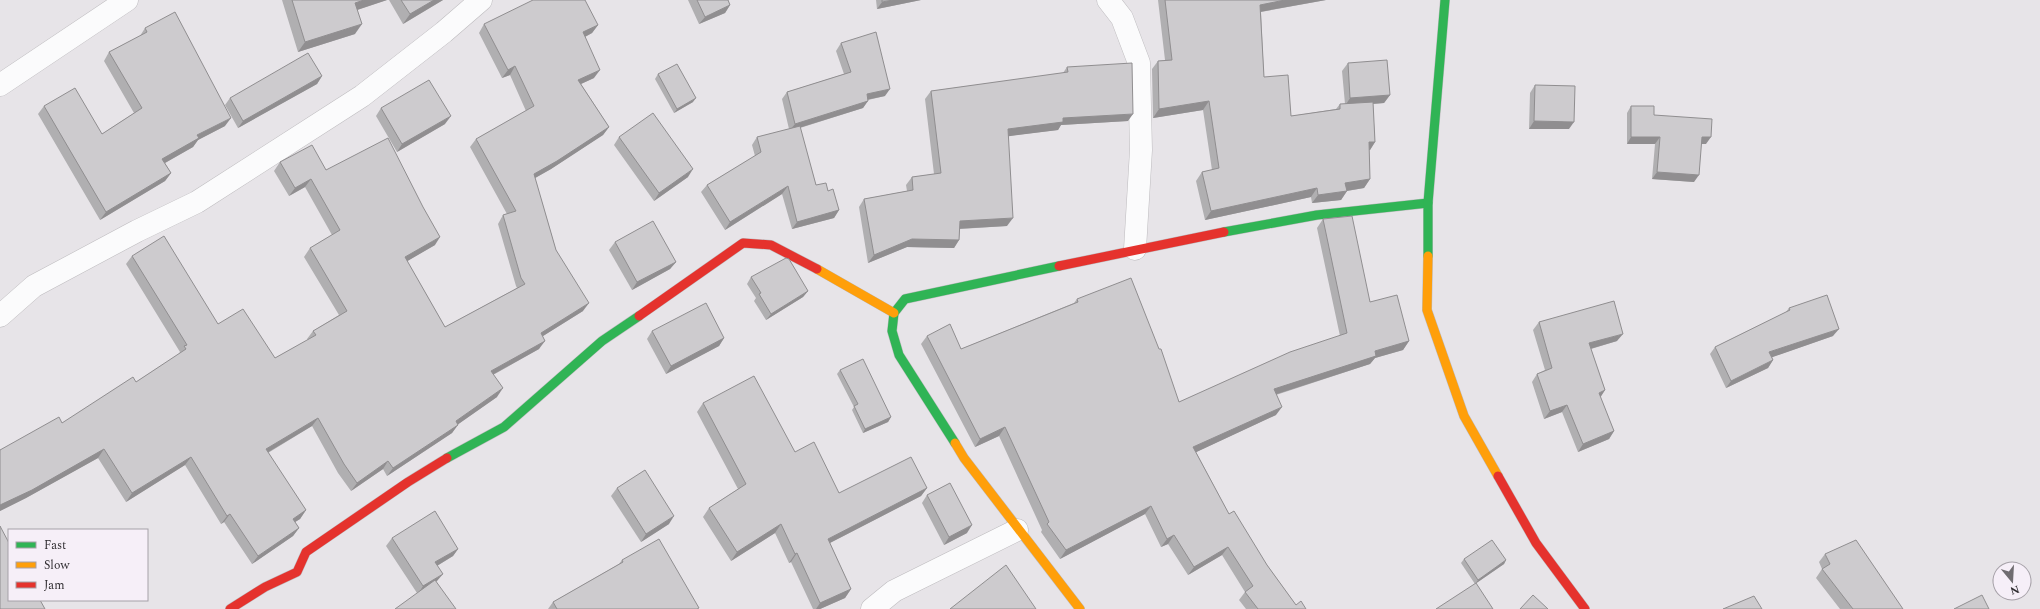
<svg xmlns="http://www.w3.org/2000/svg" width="2040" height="609" viewBox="0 0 2040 609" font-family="Spectral,serif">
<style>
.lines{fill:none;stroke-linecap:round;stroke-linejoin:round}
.street-casing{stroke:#bdbbbe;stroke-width:23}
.fast-casing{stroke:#bdbbbe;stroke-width:10}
.slow-casing{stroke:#bdbbbe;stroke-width:10}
.jam-casing{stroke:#bdbbbe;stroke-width:10}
.street{stroke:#fbfbfc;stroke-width:22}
.fast{stroke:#30b455;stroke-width:9}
.slow{stroke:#ff9f0a;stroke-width:9}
.jam{stroke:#e5322d;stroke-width:9}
.wall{fill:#b0afb1}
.shaded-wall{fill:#908e90}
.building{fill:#cdcbce;stroke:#908e90}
</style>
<rect width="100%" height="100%" fill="#e7e4e8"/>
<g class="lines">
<defs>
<g id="street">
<polyline points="1108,0 1122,18 1139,63 1141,150 1135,249"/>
<polyline points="0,85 127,0"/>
<polyline points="0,316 34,286 137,231 197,202 362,96 444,32 481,0"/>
<polyline points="872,609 894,591 1017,530"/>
</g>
<g id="fast">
<polyline points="1224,232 1317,215 1428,203"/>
<polyline points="1428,256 1428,203 1445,0"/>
<polyline points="955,443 899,355 892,331 894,313 905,299 1059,266"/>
<polyline points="447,458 504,427 602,341 639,316"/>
</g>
<g id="slow">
<polyline points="1428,256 1427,310 1464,416 1498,476"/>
<polyline points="817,269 894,313"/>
<polyline points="955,443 964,458 1080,609"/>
</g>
<g id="jam">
<polyline points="1059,266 1224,232"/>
<polyline points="639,316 743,243 771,245 817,269"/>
<polyline points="1498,476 1536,543 1585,609"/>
<polyline points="230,609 265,587 297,572 306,552 408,482 447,458"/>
</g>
</defs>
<use href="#street" class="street-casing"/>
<use href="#fast" class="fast-casing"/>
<use href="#slow" class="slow-casing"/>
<use href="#jam" class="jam-casing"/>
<use href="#street" class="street"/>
<use href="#fast" class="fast"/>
<use href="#slow" class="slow"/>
<use href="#jam" class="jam"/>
</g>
<g class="wall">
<polygon points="282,0 387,0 357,10 355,34 298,52"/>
<polygon points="389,0 443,0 403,24"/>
<polygon points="688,0 728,0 730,5 725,13 699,24"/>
<polygon points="876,0 921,0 877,9"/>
<polygon points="1158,0 1326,0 1261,12 1264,77 1291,116 1336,109 1340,104 1345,104 1342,71 1348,63 1390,95 1384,103 1373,104 1375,142 1370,150 1369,150 1370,179 1364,188 1347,191 1341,200 1312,203 1311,197 1205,220 1196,181 1202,172 1212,170 1203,110 1153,118 1152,69 1158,61 1165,60"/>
<polygon points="484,24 598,25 592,33 585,37 594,78 581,84 609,127 603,135 551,169 535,178 556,250 583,311 543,336 539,349 493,375 497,397 458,424 452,433 387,476 383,469 351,491 338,473 312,426 268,453 306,510 300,519 295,522 299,528 293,536 252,564 224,522 221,524 185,465 126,502 98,458 26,498 0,511 0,450 62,423 136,382 178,355 180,352 126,264 132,256 218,324 275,358 308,340 307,339 313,331 339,315 304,257 310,248 332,235 305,187 289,196 274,171 280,162 326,170 435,245 407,261 445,327 517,288 516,286 498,224 503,215 507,214 470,147 476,139 526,111 510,75 502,78 479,33"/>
<polygon points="145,28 225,126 198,140 193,147 165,163 171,173 165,181 100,220 38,114 44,106 102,134 134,113 104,61 109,52 140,36"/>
<polygon points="841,43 885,96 868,100 863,108 800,128 816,185 828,191 839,210 834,218 792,229 782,194 725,230 701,192 707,185 755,156 752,145 757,137 789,129 782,99 787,92 844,74 836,51"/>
<polygon points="1067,67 1128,121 1061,125 1058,130 1008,136 1007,226 960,229 959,240 954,248 907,247 868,263 859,207 864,199 907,191 906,185 912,177 934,174 925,99 931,91 1063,73"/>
<polygon points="658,74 693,102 674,113 655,79"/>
<polygon points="322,76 317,84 238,128 225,105 230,98"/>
<polygon points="1535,85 1569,129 1529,129 1530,93"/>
<polygon points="1631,106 1654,115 1706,144 1701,144 1694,182 1652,179 1655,144 1627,144 1627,113"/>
<polygon points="381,108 445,124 397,152 376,116"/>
<polygon points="619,137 688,177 654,201 614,145"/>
<polygon points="1323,219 1370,302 1409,341 1403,350 1375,358 1370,364 1276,395 1276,415 1196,452 1229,514 1267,565 1296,605 1306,609 1246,609 1239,600 1245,592 1222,555 1188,575 1168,544 1161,547 1145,514 1060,559 1041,532 1042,530 999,436 975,447 921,344 927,336 961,349 1074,303 1077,299 1179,402 1340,336 1317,228"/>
<polygon points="615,242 676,262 670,269 632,290 609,250"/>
<polygon points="751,277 808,291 803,297 766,320 754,301 756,298 747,284"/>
<polygon points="1789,308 1833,336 1772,357 1773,360 1768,368 1726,388 1710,354 1715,347 1786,312"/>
<polygon points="1539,322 1617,341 1591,349 1605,390 1600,397 1614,431 1609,439 1578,452 1562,412 1544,419 1532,382 1537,374 1545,370 1533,330"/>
<polygon points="652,331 724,338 719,346 666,374 647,339"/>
<polygon points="840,370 891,417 888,422 863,433 852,410 854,407 837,374"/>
<polygon points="703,403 795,452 839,493 927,488 921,496 830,543 851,589 845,598 820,609 813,609 791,562 789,563 775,533 731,561 703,517 709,508 738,489 697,412"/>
<polygon points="617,488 669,524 641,542 611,496"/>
<polygon points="927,495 967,533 944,545 922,503"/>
<polygon points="392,538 458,549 453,556 437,566 437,581 417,593 386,546"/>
<polygon points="1825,554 1903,609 1840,609 1816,578 1822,569 1819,562"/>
<polygon points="1464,559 1506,560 1504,564 1475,584 1461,563"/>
<polygon points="622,560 698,609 548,609 553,602 619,564"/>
</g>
<g class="shaded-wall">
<polygon points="364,0 387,0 348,13 355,3"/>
<polygon points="434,0 443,0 403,24 410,14"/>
<polygon points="893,0 921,0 877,9 882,2"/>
<polygon points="1285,0 1326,0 1254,13 1260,5"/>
<polygon points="730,5 725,13 699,24 705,17"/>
<polygon points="362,24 355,34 298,52 305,42"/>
<polygon points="598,25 592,33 577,41 583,32"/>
<polygon points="515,66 510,75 502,78 508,70"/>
<polygon points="600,70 594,78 572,88 578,80"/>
<polygon points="322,76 317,84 238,128 243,121"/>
<polygon points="890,89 885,96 861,101 867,94"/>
<polygon points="1390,95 1384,103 1345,106 1350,98"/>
<polygon points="696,98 693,102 674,113 677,109"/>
<polygon points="868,101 863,108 789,131 795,124"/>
<polygon points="1209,101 1203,110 1153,118 1159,109"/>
<polygon points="1133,114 1128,121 1061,125 1058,130 1003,137 1008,129 1063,118"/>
<polygon points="451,116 445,124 397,152 402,144"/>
<polygon points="231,118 225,126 198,140 193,147 156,168 162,159 197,135"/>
<polygon points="1534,121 1574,122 1569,129 1529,129"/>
<polygon points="609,127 603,135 551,169 528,182 534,174"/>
<polygon points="1631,137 1660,137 1655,144 1627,144"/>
<polygon points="1702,137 1711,137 1706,144 1697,144"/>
<polygon points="1369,142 1375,142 1370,150 1363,151"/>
<polygon points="693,169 688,177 654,201 659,193"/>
<polygon points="1657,172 1699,175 1694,182 1652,179"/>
<polygon points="171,173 165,181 100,220 106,212"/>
<polygon points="311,179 305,187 289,196 295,188"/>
<polygon points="1370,179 1364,188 1340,192 1345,183"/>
<polygon points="788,186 782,194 725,230 730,222"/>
<polygon points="1317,188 1311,197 1205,220 1211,211"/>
<polygon points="1347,191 1341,200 1312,203 1318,195"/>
<polygon points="839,210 834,218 792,229 797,222"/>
<polygon points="1013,218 1007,226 955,229 960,221"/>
<polygon points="440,237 435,245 399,266 405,257"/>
<polygon points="912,239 959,240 954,248 907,247 868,263 874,255"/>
<polygon points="676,262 670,269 632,290 637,282"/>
<polygon points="808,291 803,297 766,320 771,314"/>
<polygon points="589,303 583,311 535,341 541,333"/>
<polygon points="1839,329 1833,336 1764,360 1769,352"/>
<polygon points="1623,334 1617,341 1583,351 1589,343"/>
<polygon points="724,338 719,346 666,374 671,366"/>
<polygon points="545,341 539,349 485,379 491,371"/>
<polygon points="1409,341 1403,350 1375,358 1370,364 1268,397 1274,389 1375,351"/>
<polygon points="1773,360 1768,368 1726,388 1731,381"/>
<polygon points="503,388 497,397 450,430 456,421"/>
<polygon points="1605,390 1600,398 1599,393"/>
<polygon points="1567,405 1562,412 1544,419 1550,411"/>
<polygon points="1282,407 1276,415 1188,456 1193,447"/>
<polygon points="891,417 888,422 863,433 865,429"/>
<polygon points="318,418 312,426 260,457 266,449"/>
<polygon points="458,425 452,433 387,476 393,468"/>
<polygon points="1005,427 999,436 975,447 980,439"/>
<polygon points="1614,431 1609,439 1578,452 1583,444"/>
<polygon points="104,449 98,458 26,498 0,511 0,505"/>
<polygon points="191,457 185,465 126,502 132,493"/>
<polygon points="388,461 383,469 351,491 357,483"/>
<polygon points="927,488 921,496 822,547 828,539"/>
<polygon points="1151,506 1145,514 1060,559 1066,550"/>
<polygon points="306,510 300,519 287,527 293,519"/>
<polygon points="230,514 224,522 221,524 227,516"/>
<polygon points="674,516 669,524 641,542 646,534"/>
<polygon points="781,524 775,533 731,561 737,552"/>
<polygon points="972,525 967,533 944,545 949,537"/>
<polygon points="299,528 293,536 252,564 258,556"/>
<polygon points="1174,535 1168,544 1161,547 1167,539"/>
<polygon points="1228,547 1222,555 1188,575 1194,567"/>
<polygon points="458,549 453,556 430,570 435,562"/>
<polygon points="797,553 791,562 789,563 795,554"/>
<polygon points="1506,560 1504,564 1475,584 1478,580"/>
<polygon points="443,574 437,581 418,594 423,586"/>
<polygon points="851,589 845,598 820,609 816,609 820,603"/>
</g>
<g class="building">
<polygon points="292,0 364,0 355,3 362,24 305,42"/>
<polygon points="401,0 434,0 410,14"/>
<polygon points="533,0 585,0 598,25 583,32 600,70 578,80 609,127 557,161 534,174 556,250 589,303 541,333 545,341 491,371 503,388 456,421 458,425 393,468 388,461 357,483 344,464 318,418 266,449 306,510 293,519 299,528 258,556 230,514 227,516 191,457 132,493 104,449 32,490 0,505 0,450 59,417 62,423 133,377 136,382 186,349 184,346 187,345 132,256 164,236 218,324 243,309 275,358 316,335 313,331 347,311 310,248 340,230 311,179 295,188 280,162 312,145 326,170 388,138 423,207 440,237 405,257 445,327 525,284 521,278 503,215 516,211 476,139 534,106 515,66 508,70 484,24"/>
<polygon points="697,0 728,0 730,5 705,17"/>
<polygon points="882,0 893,0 882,2"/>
<polygon points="1165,0 1285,0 1260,5 1264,77 1288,75 1291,116 1340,109 1340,104 1373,102 1375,142 1369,142 1370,179 1345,183 1347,191 1318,195 1317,188 1211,211 1202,172 1219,168 1209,101 1159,109 1158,61 1172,60"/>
<polygon points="175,12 231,118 197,135 199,138 162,159 171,173 106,212 44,106 75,88 102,134 142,108 109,52 147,32 145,28"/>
<polygon points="876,32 890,89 867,94 868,101 795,124 787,92 851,72 841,43"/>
<polygon points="308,53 322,76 243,121 230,98"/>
<polygon points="1387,60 1390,95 1350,98 1348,63"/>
<polygon points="1132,63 1133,114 1063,118 1063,122 1008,129 1013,218 960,221 959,240 912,239 874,255 864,199 913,190 912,177 941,173 931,91 1068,72 1067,67"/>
<polygon points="677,64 696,98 677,109 658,74"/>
<polygon points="429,80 451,116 402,144 381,108"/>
<polygon points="1535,85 1575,86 1574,122 1534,121"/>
<polygon points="1631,106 1654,106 1654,115 1712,119 1711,137 1702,137 1699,175 1657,172 1660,137 1631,137"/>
<polygon points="653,113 693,169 659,193 619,137"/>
<polygon points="800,126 816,185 826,183 828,191 833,189 839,210 797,222 788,186 730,222 707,185 761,152 757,137"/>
<polygon points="1352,216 1370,302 1397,295 1409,341 1375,351 1376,356 1274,389 1282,407 1193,447 1229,514 1234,511 1267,565 1296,605 1301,601 1306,609 1258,609 1245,592 1253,586 1228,547 1194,567 1174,535 1167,539 1151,506 1066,550 1047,524 1049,522 1005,427 980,439 927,336 950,324 961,349 1078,302 1077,299 1131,278 1159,349 1161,349 1179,402 1290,352 1347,333 1323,219"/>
<polygon points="653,221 676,262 637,282 615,242"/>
<polygon points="786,258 789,259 808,291 771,314 759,294 761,293 751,277"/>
<polygon points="1827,295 1839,329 1769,352 1773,360 1731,381 1715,347 1790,310 1789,308"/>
<polygon points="1614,301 1623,334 1589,343 1605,390 1599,393 1614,431 1583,444 1567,405 1550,411 1537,374 1552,368 1539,322"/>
<polygon points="706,303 724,338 671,366 652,331"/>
<polygon points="863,359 891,417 865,429 854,406 858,404 840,370"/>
<polygon points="754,376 795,452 814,442 839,493 911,457 927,488 828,539 851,589 820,603 797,553 795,554 781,524 737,552 709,508 746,484 703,403"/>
<polygon points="645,470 674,516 646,534 617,488"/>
<polygon points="950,483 972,525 949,537 927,495"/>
<polygon points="435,511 458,549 435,562 443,574 423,586 392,538"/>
<polygon points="0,526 9,543 9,600 40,600 45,609 0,609"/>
<polygon points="659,539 699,608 697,609 557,609 553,602 623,562 622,560"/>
<polygon points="1492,540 1506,560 1478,580 1464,559"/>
<polygon points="1856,540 1903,609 1853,609 1822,569 1830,564 1825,554"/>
<polygon points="1006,565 1036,609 950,609"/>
<polygon points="435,580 456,609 395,609"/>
<polygon points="1476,583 1493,609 1436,609"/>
<polygon points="1533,595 1548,609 1520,609"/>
<polygon points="1982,595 1989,609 1954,609"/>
<polygon points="1754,596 1762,609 1723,609"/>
</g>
<rect x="8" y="529" width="140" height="72" fill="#f6eff8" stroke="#a6a1a8"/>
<rect x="16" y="542" width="20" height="6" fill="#30b455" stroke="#a6a1a8"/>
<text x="44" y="549" font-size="12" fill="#2f2c30">Fast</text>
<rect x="16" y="562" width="20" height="6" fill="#ff9f0a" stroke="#a6a1a8"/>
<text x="44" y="569" font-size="12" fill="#2f2c30">Slow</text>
<rect x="16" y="582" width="20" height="6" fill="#e5322d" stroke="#a6a1a8"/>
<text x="44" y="589" font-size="12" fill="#2f2c30">Jam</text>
<g transform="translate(2012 581) rotate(162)"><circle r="19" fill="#f6eff8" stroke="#a6a1a8"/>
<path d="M0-3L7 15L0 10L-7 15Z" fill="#6f6c70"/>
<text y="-6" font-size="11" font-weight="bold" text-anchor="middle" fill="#2f2c30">N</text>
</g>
</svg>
